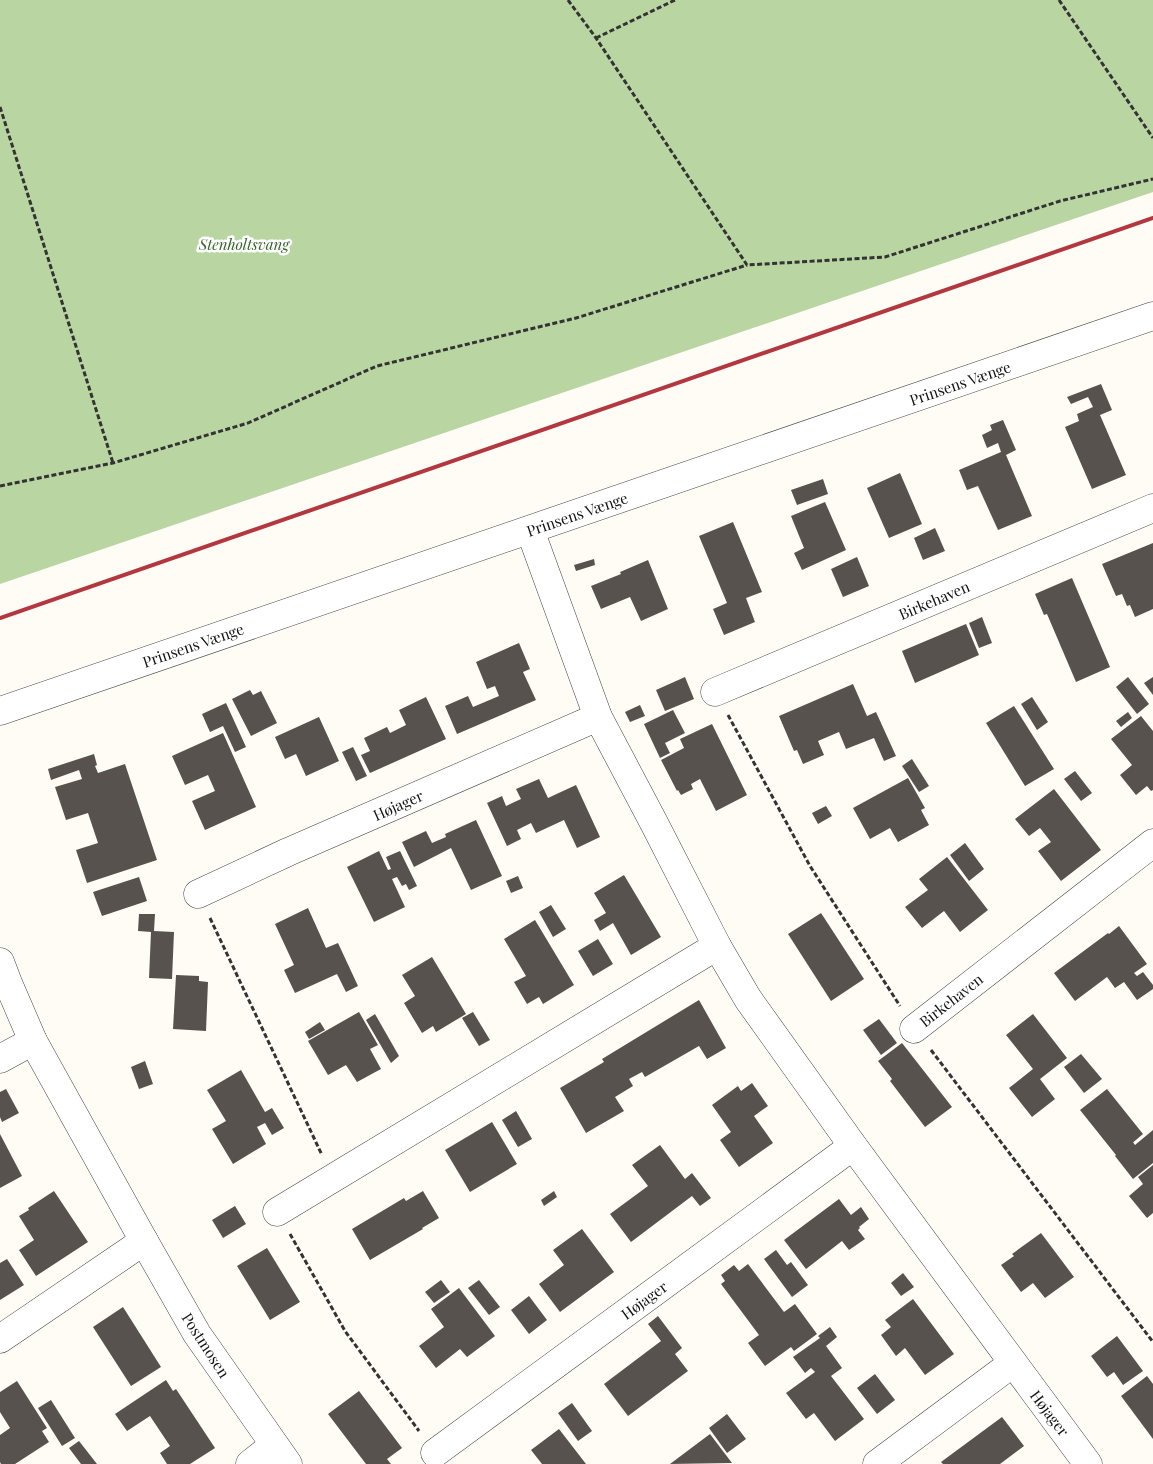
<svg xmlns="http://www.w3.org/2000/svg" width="1153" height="1464" viewBox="0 0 1153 1464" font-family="'Playfair Display',serif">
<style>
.forest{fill:#b9d5a2}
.building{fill:#58524e}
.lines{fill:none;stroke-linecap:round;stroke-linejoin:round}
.minor-casing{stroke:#444;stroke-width:29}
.path{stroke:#333;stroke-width:3;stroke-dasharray:5 2.5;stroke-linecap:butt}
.minor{stroke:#fff;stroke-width:28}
.rail{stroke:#b2373e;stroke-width:4}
.labels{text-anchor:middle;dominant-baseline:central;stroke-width:5;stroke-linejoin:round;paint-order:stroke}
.park-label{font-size:15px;font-style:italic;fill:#346227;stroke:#fff}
.street-label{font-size:15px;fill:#111;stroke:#fff}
</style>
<rect width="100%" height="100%" fill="#fefcf5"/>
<polygon class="forest" points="0,0 1153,0 1153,192 0,584"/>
<g class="building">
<polygon points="1101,384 1112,410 1100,415 1126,475 1092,489 1065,427 1079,421 1077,414 1093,407 1088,397 1071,404 1067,397"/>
<polygon points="1003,420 1016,450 1006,455 1032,516 998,530 978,486 967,490 959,470 1001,452 998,443 987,448 982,435 992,430 990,425"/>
<polygon points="900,473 922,524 889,538 867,488"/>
<polygon points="823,479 828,494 797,505 791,490"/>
<polygon points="825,502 846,550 802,570 794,553 804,548 791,516"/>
<polygon points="733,522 762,592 746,598 755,622 724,635 713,609 727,603 699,536"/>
<polygon points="935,528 945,551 923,560 914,538"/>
<polygon points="1153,543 1153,609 1135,617 1130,605 1127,606 1122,594 1116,596 1102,564"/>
<polygon points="857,557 869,586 843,597 831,569"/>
<polygon points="594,559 595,565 576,571 574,565"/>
<polygon points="648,560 668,609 641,621 630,597 601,609 591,586 621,574 620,572"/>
<polygon points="1072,578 1110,667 1076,682 1047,614 1044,615 1035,594"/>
<polygon points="982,617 992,643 979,648 969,623"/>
<polygon points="966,624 979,655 915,683 902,651"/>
<polygon points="519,643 530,669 523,672 536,700 457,734 445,706 468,696 473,707 499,696 495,686 487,689 476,662"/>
<polygon points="685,677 694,699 665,711 656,690"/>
<polygon points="1128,677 1149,704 1137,714 1116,687"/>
<polygon points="1153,677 1153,695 1144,683"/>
<polygon points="853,684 867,716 876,712 896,756 884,761 874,738 846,749 839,732 818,741 824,755 803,764 797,750 794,751 779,716"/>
<polygon points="250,690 253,695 261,691 277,723 251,736 232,699"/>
<polygon points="426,697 446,739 370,773 361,755 370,751 364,738 387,727 390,733 406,725 399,710"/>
<polygon points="1032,697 1048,722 1037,730 1021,704"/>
<polygon points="226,703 246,747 235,752 223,726 210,732 202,714"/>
<polygon points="640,705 645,716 630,722 625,712"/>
<polygon points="1014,706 1054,769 1025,786 986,723"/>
<polygon points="673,710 685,733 665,743 670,753 660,758 644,724"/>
<polygon points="1128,712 1132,718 1121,727 1116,721"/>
<polygon points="1141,716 1153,731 1153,790 1151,791 1147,786 1136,795 1120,775 1132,765 1111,739"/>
<polygon points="319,717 339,761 306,776 296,754 285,759 275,737"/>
<polygon points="712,724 747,795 716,811 700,779 691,784 693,789 681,795 678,790 677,791 661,760 684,748 680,739"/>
<polygon points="223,733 256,807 205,830 192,801 215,791 208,775 185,785 172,756"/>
<polygon points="353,747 367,776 356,781 342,752"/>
<polygon points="94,754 97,765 95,766 98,773 125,764 157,860 87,883 76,850 98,843 88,813 66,820 55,787 82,779 79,770 51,780 48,769"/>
<polygon points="912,759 929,786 919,792 902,766"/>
<polygon points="1075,771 1092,793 1081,801 1064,779"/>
<polygon points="908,778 925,808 921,810 929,825 898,842 890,828 870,839 853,808"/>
<polygon points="539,779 548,798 576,785 600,837 577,848 564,820 536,833 531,823 517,830 521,839 507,846 487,803 502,796 506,806 521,799 516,789"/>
<polygon points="1054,789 1101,850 1061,881 1038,851 1051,842 1040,828 1029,836 1015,819"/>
<polygon points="826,806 832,816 818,824 812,813"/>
<polygon points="476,820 502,876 471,890 451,848 414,867 402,842 426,831 432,843 446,837 445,834"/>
<polygon points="965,843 984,869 969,881 950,855"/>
<polygon points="379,851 388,870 391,869 386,857 400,851 417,886 409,890 406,884 402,886 397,877 392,879 405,907 374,922 347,867"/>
<polygon points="947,857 988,910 960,932 944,911 922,928 905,907 928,890 919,879"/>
<polygon points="624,875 661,937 631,955 613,923 600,931 594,920 606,913 594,893"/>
<polygon points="518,876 523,888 511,893 506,881"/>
<polygon points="139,877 147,901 102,916 93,892"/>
<polygon points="551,905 566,929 553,937 539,912"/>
<polygon points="308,908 326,948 338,943 358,986 346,992 337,974 295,993 284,970 294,965 275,924"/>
<polygon points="821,913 864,979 831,1001 788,934"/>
<polygon points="139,914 155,914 154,931 174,932 172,979 149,978 151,932 138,931"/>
<polygon points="535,920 574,985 543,1004 539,997 527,1004 514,982 526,976 504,939"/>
<polygon points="1119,926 1147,964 1134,973 1137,976 1143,972 1153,985 1153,989 1137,1000 1124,982 1115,988 1107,977 1075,1001 1054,973 1108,933 1109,934"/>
<polygon points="598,939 613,964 593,976 578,951"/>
<polygon points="432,957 466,1014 436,1032 433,1026 422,1033 404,1003 415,996 402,975"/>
<polygon points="176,975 199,976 199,981 208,982 206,1031 173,1029"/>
<polygon points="699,1000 726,1048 707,1059 699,1046 645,1077 642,1072 629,1079 633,1086 615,1097 624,1111 586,1133 560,1088 604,1062 602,1059"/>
<polygon points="359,1012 378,1045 370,1049 381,1069 357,1082 346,1065 328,1075 308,1041"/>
<polygon points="473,1012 490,1040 479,1046 462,1018"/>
<polygon points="375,1014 399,1056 391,1063 366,1020"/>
<polygon points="1033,1014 1067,1058 1040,1079 1055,1099 1032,1117 1009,1088 1033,1069 1006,1035"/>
<polygon points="879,1019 897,1043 881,1055 863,1030"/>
<polygon points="320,1022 325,1030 309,1039 305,1032"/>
<polygon points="902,1043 952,1107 925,1127 890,1081 892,1079 878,1061"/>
<polygon points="1081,1054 1102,1079 1084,1093 1064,1067"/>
<polygon points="145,1061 153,1084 139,1089 131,1067"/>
<polygon points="241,1070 265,1112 272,1108 284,1128 272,1135 265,1123 257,1127 266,1144 233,1164 212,1129 226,1121 207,1090"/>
<polygon points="752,1083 768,1106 754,1116 773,1143 739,1167 720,1140 731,1132 712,1105 738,1086 741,1091"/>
<polygon points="6,1089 19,1113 2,1122 0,1117 0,1092"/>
<polygon points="1107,1089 1143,1134 1124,1150 1133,1142 1135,1145 1153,1130 1153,1163 1133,1179 1115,1156 1116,1155 1080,1110"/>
<polygon points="516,1111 532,1139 518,1147 502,1120"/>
<polygon points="492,1122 517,1164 470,1192 445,1150"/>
<polygon points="0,1134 22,1176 0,1188"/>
<polygon points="660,1145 685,1179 692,1173 711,1198 700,1206 692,1196 631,1242 610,1214 648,1186 632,1165"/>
<polygon points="1153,1165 1153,1213 1147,1218 1129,1196 1143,1184 1138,1177"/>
<polygon points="54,1191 88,1242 36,1276 19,1250 34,1240 19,1216 29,1210 28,1208"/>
<polygon points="423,1191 439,1218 422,1228 423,1229 370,1260 352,1229 404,1198 406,1201"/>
<polygon points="554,1191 557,1197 544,1206 541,1200"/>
<polygon points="839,1199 851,1215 861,1207 869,1219 859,1227 860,1228 858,1230 865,1239 849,1250 842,1241 806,1269 784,1240"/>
<polygon points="235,1206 246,1224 223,1238 212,1220"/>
<polygon points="582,1229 614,1272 560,1312 539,1284 564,1265 553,1250"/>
<polygon points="1041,1233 1074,1277 1045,1298 1033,1283 1021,1292 1001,1265 1014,1256 1012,1254"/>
<polygon points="267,1248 300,1302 270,1320 237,1266"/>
<polygon points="776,1250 787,1265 791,1262 808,1285 792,1297 764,1259"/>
<polygon points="7,1259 24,1285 0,1300 0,1263"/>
<polygon points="748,1264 784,1312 795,1304 817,1334 794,1351 791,1347 765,1366 748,1343 759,1335 721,1284 725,1281 721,1275 734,1265 739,1271"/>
<polygon points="903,1273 914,1287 901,1296 891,1283"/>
<polygon points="441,1280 450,1292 434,1303 425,1292"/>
<polygon points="479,1280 500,1307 489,1315 468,1288"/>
<polygon points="459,1288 495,1336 467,1357 460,1349 436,1368 419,1346 444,1327 431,1309"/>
<polygon points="529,1296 547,1320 529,1334 511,1310"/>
<polygon points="913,1299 954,1354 925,1375 905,1348 896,1356 881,1335 891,1327 885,1320"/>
<polygon points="123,1307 161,1367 131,1386 93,1327"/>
<polygon points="658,1316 682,1348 675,1354 688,1371 628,1416 604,1384 661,1341 648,1324"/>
<polygon points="830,1327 837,1337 826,1346 842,1368 831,1376 864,1419 835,1441 814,1413 806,1419 786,1393 815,1372 811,1368 805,1373 793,1357 820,1338 818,1336"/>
<polygon points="1117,1336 1143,1371 1123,1385 1114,1372 1107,1377 1091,1356"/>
<polygon points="875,1374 895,1400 877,1414 857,1388"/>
<polygon points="1147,1376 1153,1384 1153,1439 1121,1396"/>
<polygon points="166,1380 173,1391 176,1389 215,1448 190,1464 167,1464 160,1453 170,1446 150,1416 127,1431 115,1414"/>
<polygon points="17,1381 47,1428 42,1431 49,1442 15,1464 1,1464 0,1462 0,1435 10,1428 0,1412 0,1392"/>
<polygon points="359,1391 402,1448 387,1459 391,1464 366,1464 328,1414"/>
<polygon points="51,1400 75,1438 62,1446 38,1408"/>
<polygon points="572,1403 592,1431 578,1441 558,1413"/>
<polygon points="727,1414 746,1439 727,1453 709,1428"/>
<polygon points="1002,1417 1024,1446 1000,1464 943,1464 941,1462"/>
<polygon points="559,1429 586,1464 542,1464 531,1450"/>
<polygon points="710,1434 732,1463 670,1464"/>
<polygon points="79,1441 97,1464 81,1464 69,1448"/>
</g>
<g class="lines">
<defs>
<g id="minor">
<polyline points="530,530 598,717 654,823 717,946 748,999 853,1146 1088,1464"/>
<polyline points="715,692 1153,508"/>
<polyline points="0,711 1153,316"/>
<polyline points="198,894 288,852 598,717"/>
<polyline points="0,962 8,983 33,1041 144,1241 197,1334 288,1464"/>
<polyline points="914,1029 1153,843"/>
<polyline points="0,1059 33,1041"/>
<polyline points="277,1212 717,946"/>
<polyline points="0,1339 144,1241"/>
<polyline points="435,1453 853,1146"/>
<polyline points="250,1464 274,1445"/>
<polyline points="877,1464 1013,1363"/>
</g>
</defs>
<use href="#minor" class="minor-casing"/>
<g class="path">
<polyline points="568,0 596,38 747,265 885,257 1060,201 1153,179"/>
<polyline points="1059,0 1153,138"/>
<polyline points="596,38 675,0"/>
<polyline points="0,107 113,463"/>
<polyline points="0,486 113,463 248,423 377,366 576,318 747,265"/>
<polyline points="728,715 810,866 900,1006"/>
<polyline points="210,918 322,1155"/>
<polyline points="931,1050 1153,1342"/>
<polyline points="290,1234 345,1331 419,1431"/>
</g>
<use href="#minor" class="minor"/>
<polyline class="rail" points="0,618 1153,218"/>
</g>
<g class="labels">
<g class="park-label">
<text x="244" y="244">Stenholtsvang</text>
</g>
<g class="street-label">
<text transform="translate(960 383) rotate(-19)">Prinsens Vænge</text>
<text transform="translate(577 514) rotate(-19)">Prinsens Vænge</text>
<text transform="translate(934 600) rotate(-23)">Birkehaven</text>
<text transform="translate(193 645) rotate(-19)">Prinsens Vænge</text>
<text transform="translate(398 805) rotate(-24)">Højager</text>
<text transform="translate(951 1000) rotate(-38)">Birkehaven</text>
<text transform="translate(644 1300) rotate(-36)">Højager</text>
<text transform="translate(206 1345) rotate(57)">Postmosen</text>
<text transform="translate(1050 1413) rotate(53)">Højager</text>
</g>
</g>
</svg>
